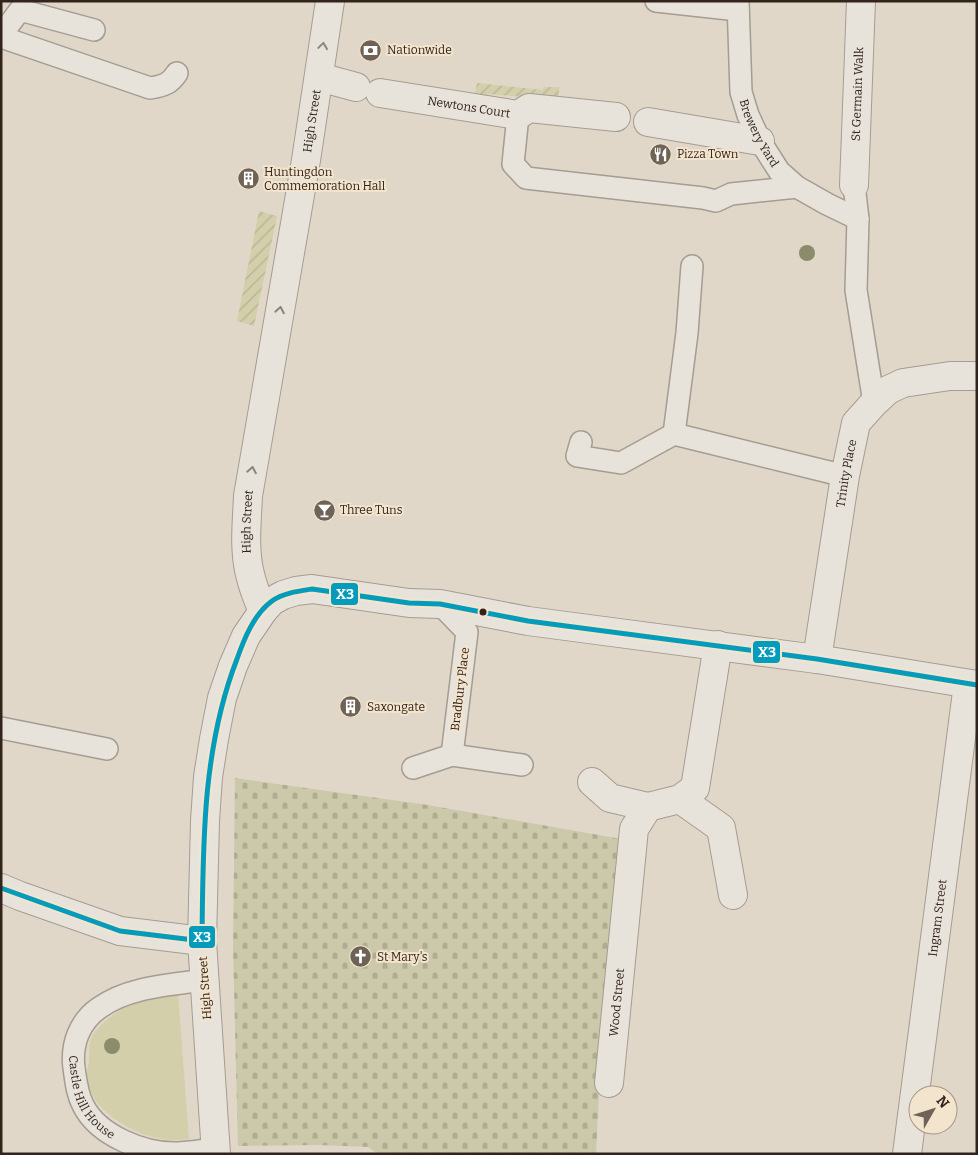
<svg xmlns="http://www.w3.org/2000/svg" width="978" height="1155" viewBox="0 0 978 1155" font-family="Bitter,serif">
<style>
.grass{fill:#d3cfab}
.cemetery{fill:url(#cemetery-stones)}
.garden{fill:url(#garden-furrows)}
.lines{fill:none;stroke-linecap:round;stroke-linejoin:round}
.lane-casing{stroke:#a59c92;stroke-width:24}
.street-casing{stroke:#a59c92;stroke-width:30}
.lane{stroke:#e8e3da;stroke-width:21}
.street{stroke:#e8e3da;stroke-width:28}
.bus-1-casing{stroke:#f3e4cd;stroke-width:9}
.bus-1{stroke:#059cbc;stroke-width:5}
.tree{fill:#8c8c6d}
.oneway{stroke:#8d847b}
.bus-dot{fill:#32241c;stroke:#f3e4cd;stroke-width:2}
.labels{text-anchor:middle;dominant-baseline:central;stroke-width:4;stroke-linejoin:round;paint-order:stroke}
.poi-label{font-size:12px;fill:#32241c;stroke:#f3e4cd;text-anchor:start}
.street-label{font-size:12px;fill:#32241c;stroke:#f3e4cd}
.line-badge{stroke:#f3e4cd;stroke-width:2}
.badge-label{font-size:14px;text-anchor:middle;font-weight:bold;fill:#fff}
</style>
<defs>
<pattern id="cemetery-stones" width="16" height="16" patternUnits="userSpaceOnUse" patternTransform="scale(1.25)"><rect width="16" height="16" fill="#ccc9aa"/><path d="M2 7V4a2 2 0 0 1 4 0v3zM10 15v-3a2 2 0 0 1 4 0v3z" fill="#b0ac92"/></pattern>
<pattern id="garden-furrows" width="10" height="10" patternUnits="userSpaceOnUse" patternTransform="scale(1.25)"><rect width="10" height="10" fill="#d3cfab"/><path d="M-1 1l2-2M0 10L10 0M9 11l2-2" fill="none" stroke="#b6b293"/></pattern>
</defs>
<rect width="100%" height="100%" fill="#e0d7c8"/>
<path class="grass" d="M161,994H178L189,1139C183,1139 176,1141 169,1140C140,1138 92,1113 87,1081C86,1075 88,1067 89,1061C89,1054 89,1045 91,1039C101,1016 138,999 161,994Z"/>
<polygon class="cemetery" points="235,778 428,805 627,840 599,1095 596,1154 378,1154 368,1147 318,1145 238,1146 233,948"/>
<g class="garden">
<polygon points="477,83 543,90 543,87 559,87 559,104 537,98 488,94 487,99 474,98"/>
<polygon points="259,211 277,216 254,326 237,321"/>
</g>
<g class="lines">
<defs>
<g id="lane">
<polyline points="656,1 738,10"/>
<path id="s1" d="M738,1L741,92L748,115L760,141L779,171L797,187L827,204L858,219"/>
<polyline points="8,26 20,10 94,30"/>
<path d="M1,37L150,88C163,86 170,84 177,73"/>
<polyline points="518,115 513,164 526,178 703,198 716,201 731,194 797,187"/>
<polyline points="854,185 858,219 856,290 874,403"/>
<polyline points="674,434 687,333 692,266"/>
<polyline points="581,442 577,456 621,463 674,434 845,476"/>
<polyline points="440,604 467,632 452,755"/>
<polyline points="1,728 107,749"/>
<polyline points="413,768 452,755 522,765"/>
<path id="s2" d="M205,980C169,985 128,987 99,1008C79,1022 71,1045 74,1068C76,1081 77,1094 83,1105C98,1136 145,1154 177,1153C190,1153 203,1150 215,1149"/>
</g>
<g id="street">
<polyline points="319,77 356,87"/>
<path id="s3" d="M380,93L518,115L529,108L616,117"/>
<polyline points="648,122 760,141"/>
<path id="s4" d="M854,185L861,1"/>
<path id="s5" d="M263,611C257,598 252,584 249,570C244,546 247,520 248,496L306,160L330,1"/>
<path id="s6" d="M817,659L845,476L856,423L874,403L888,390L903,383L950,376H977"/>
<polyline points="592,782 610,798 648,807"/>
<polyline points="680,799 721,828 733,895"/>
<polyline points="1,888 20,896 120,931 202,941"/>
<path id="s7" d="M609,1083L634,829L648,807L680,799L695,788L718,645"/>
<polyline points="216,1154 202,941 205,821 208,777 214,739 222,698 233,666 246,636 263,611 272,601 283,595 296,591 312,589 409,603 440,604 528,621 817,659 977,685"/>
<path id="s8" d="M907,1154L968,684"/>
</g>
</defs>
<use href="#lane" class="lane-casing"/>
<use href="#street" class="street-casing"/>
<use href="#lane" class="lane"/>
<use href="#street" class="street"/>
<defs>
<path id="bus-1" d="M1,888L120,931L202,941C203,845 202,749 237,659C244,639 254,614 272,601C283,593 299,591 312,589L409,603L440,604L528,621L817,659L977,685"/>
</defs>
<use href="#bus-1" class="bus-1-casing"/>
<use href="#bus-1" class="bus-1"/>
</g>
<g class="tree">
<circle cx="807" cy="253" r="8"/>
<circle cx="112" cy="1046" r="8"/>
</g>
<defs><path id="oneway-chevron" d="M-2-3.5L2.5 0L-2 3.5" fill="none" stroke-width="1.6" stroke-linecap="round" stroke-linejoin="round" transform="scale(1.25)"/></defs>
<g class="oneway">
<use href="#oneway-chevron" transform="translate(323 46) rotate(-82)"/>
<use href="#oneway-chevron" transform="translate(280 310) rotate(-80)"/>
<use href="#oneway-chevron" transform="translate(252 470) rotate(-80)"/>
</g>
<defs>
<symbol id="bank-disc" viewBox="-11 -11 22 22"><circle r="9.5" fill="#6f6358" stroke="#f3e4cd"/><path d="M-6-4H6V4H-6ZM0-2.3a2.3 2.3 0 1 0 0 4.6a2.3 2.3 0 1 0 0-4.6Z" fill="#fff"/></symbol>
<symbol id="restaurant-disc" viewBox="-11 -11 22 22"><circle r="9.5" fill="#6f6358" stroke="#f3e4cd"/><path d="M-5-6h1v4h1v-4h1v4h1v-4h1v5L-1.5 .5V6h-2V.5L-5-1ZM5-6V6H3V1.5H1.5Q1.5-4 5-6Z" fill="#fff"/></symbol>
<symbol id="building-disc" viewBox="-11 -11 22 22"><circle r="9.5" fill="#6f6358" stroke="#f3e4cd"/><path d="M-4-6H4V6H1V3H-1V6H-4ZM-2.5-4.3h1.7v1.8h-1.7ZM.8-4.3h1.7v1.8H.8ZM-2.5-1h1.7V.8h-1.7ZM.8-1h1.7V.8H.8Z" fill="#fff"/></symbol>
<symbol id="bar-disc" viewBox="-11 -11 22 22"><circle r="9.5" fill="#6f6358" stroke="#f3e4cd"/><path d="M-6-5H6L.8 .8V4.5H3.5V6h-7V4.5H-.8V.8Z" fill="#fff"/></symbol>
<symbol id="church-disc" viewBox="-11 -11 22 22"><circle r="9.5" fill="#6f6358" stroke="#f3e4cd"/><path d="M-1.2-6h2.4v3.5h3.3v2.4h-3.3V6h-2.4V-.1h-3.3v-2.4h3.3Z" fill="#fff"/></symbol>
</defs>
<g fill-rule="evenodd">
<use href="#bank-disc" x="358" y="38" width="25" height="25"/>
<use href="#restaurant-disc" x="648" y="142" width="25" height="25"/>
<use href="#building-disc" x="236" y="166" width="25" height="25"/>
<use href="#bar-disc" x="312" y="498" width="25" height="25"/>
<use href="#building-disc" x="338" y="694" width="25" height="25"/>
<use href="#church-disc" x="348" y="944" width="25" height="25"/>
</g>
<circle class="bus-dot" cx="483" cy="612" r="4.5"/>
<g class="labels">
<g class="poi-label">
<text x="387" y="50">Nationwide</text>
<text x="677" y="154">Pizza Town</text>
<text x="264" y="172">Huntingdon<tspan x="264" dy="14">Commemoration Hall</tspan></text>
<text x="340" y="510">Three Tuns</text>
<text x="367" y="707">Saxongate</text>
<text x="377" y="957">St Mary's</text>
</g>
<g class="street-label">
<text stroke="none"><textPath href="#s4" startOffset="91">St Germain Walk</textPath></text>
<text stroke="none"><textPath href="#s3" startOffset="90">Newtons Court</textPath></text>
<text stroke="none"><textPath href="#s5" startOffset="498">High Street</textPath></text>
<text stroke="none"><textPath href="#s1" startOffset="136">Brewery Yard</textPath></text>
<text stroke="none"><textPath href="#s6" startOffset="188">Trinity Place</textPath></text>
<text stroke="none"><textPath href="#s5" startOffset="92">High Street</textPath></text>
<text transform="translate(460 689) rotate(-83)">Bradbury Place</text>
<text stroke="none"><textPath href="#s8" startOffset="238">Ingram Street</textPath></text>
<text transform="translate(205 988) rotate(-94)">High Street</text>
<text stroke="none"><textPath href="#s7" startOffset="81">Wood Street</textPath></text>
<text stroke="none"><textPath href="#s2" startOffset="214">Castle Hill House</textPath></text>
</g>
</g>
<g class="line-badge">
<rect x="330" y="582" width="29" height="24" rx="5" fill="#059cbc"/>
<rect x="752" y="640" width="29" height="24" rx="5" fill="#059cbc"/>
<rect x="188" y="925" width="28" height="24" rx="5" fill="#059cbc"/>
</g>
<g class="badge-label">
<text x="345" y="599">X3</text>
<text x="767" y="657">X3</text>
<text x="202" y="942">X3</text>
</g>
<rect width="978" height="1155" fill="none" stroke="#32241c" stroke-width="5"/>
<g transform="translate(933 1110) rotate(51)"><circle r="24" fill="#f3e4cd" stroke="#a69786"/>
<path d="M0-4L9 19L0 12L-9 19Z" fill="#6f6358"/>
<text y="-8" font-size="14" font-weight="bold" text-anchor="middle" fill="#32241c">N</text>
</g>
</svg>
